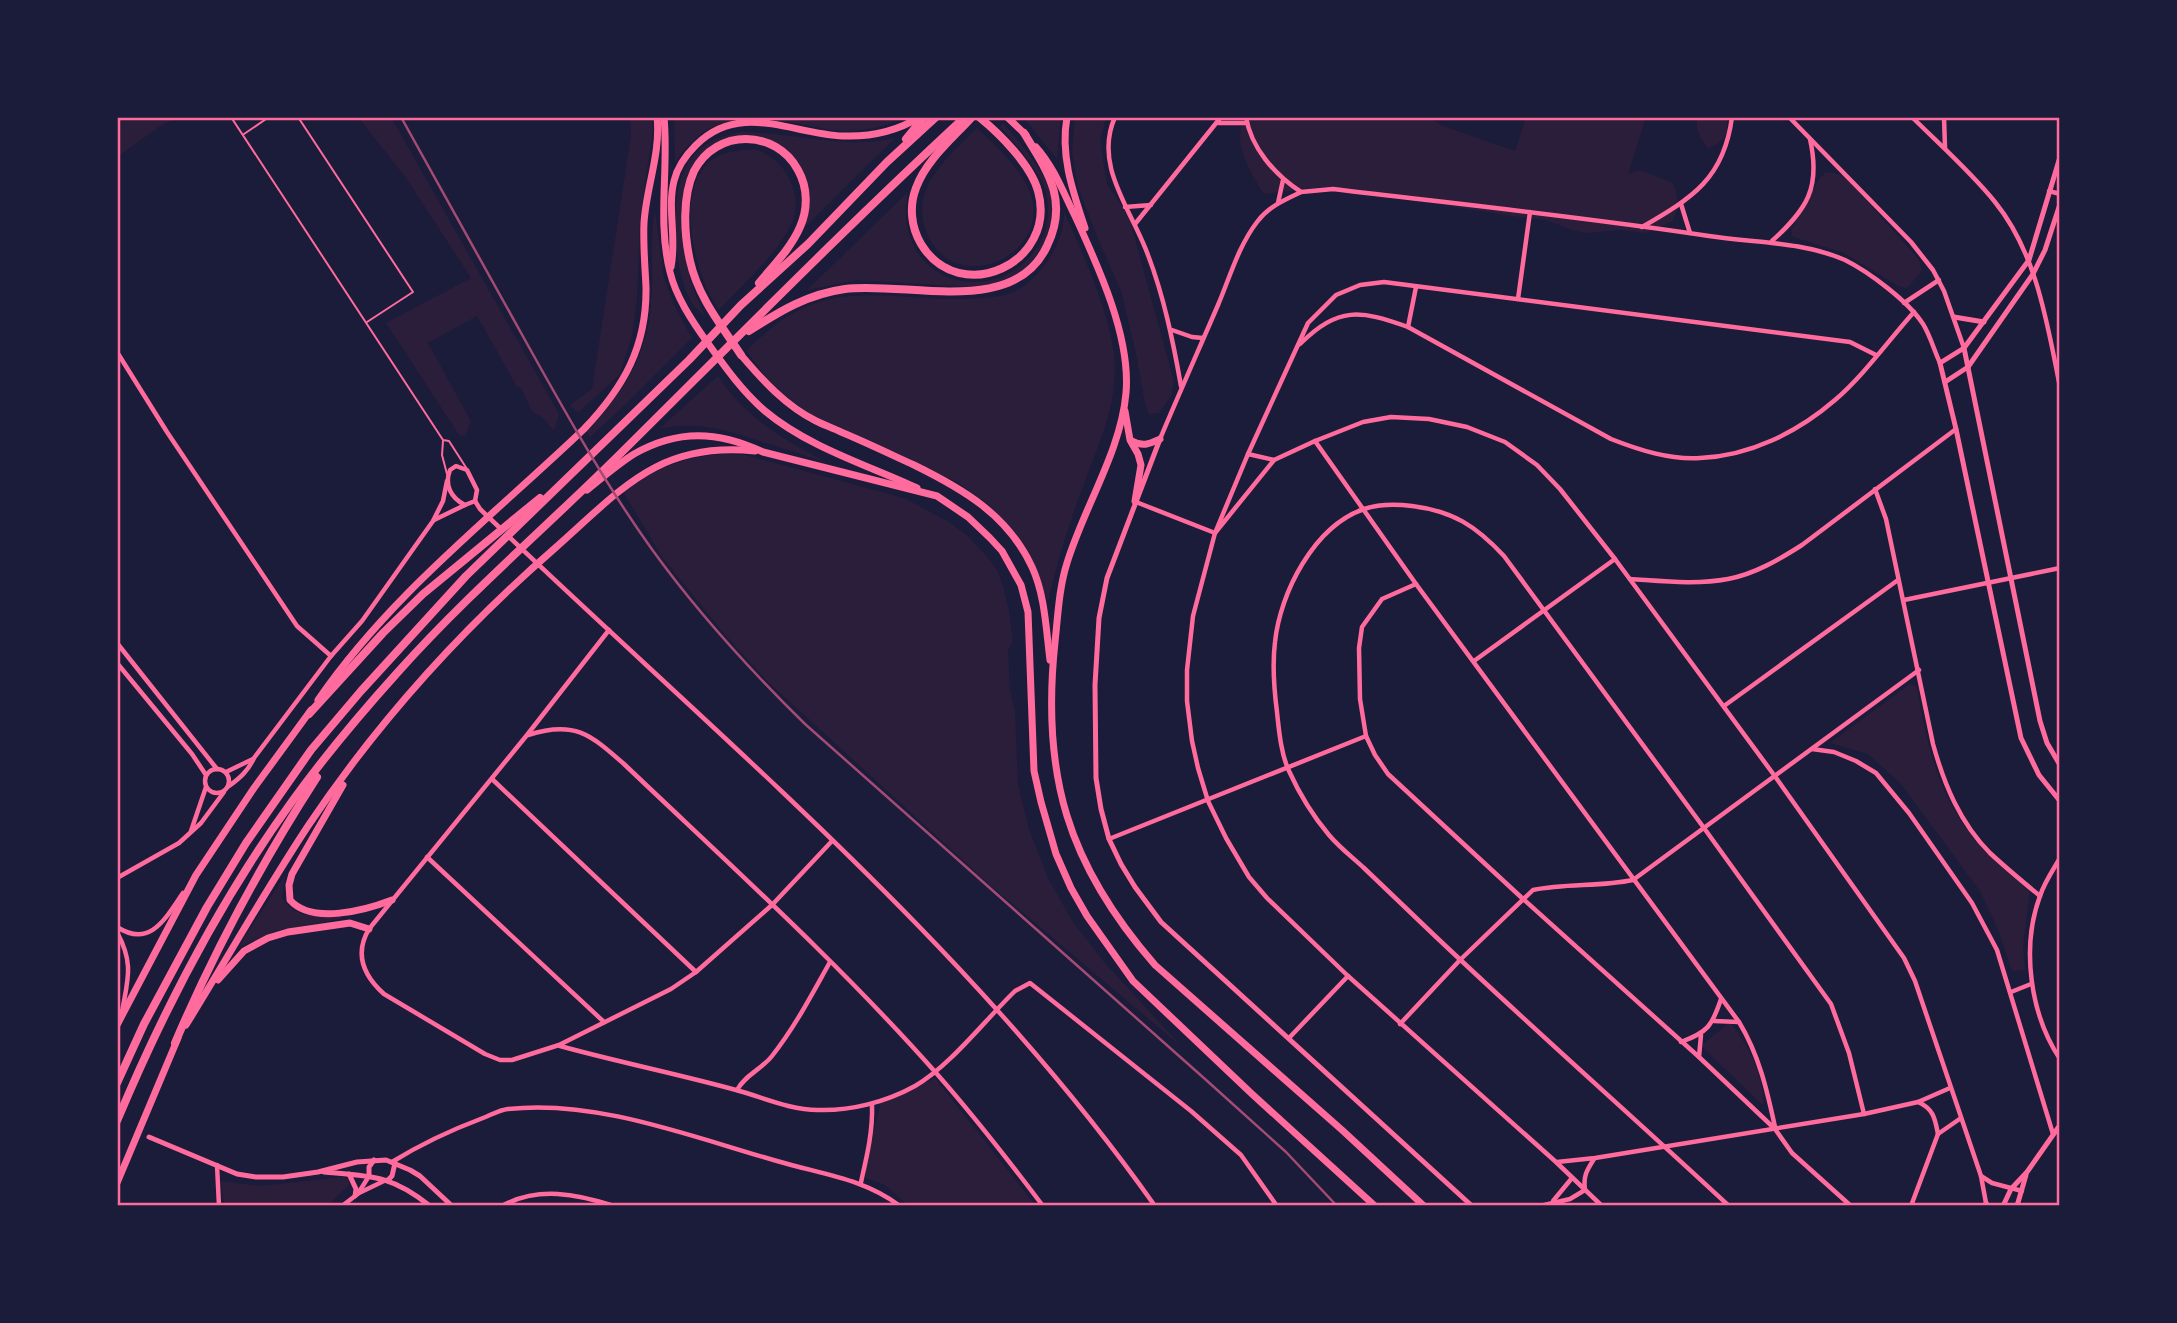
<svg xmlns="http://www.w3.org/2000/svg" width="2177" height="1323" viewBox="0 0 2177 1323" font-family="Figtree,sans-serif">
<style>
.green{fill:#2a1e3b}
.lines{fill:none;stroke-linecap:round;stroke-linejoin:round}
.service{stroke:#ff6b9d;stroke-width:2}
.minor{stroke:#ff6b9d;stroke-width:4.5}
.tertiary{stroke:#ff6b9d;stroke-width:5}
.trunk{stroke:#ff6b9d;stroke-width:7}
.motorway{stroke:#ff6b9d;stroke-width:8}
.rail{stroke:#a44b75;stroke-width:2.5}
.neatline{fill:none;stroke:#ff6b9d;stroke-width:2.5}
</style>
<rect width="100%" height="100%" fill="#1b1b3a"/>
<g class="green">
<polygon points="117,117 179,117 162,125 117,157"/>
<polygon points="358,117 391,117 559,414 554,431 542,417 532,412 521,388 517,387 477,316 428,343 471,421 465,436 459,435 386,323 471,278 406,178"/>
<polygon points="630,117 652,117 653,130 640,218 637,300 632,336 620,374 578,413 570,405 592,389 631,136"/>
<path d="M674,117H906C886,126 866,132 843,131C832,131 821,128 811,126C755,116 711,108 675,163Z"/>
<polygon points="1023,117 1061,117 1057,159"/>
<polygon points="1075,117 1106,117 1100,141 1107,184 1129,217 1174,382 1171,396 1159,413 1149,414 1145,404 1136,353 1121,291 1098,239 1078,187 1072,152"/>
<path d="M1249,117C1263,117 1307,120 1316,117H1428L1443,126L1515,151L1526,117H1633L1645,121L1628,174L1640,170L1673,183C1679,197 1679,207 1673,221L1647,233L1619,230L1586,233L1572,230L1546,220L1512,216L1325,187L1264,194C1253,177 1226,134 1249,117Z"/>
<path d="M1697,117H1727C1729,136 1724,141 1708,149C1701,139 1695,130 1697,117Z"/>
<path d="M1003,123C1020,143 1038,162 1048,186C1061,220 1042,263 1009,278C997,284 984,286 972,287L857,280L807,290L908,192C907,202 905,214 907,224C919,298 1017,301 1044,234C1049,220 1050,202 1044,187C1034,164 1016,145 1000,127Z"/>
<path d="M977,128C994,144 1014,162 1026,184C1063,251 954,304 926,231C920,216 921,199 928,185C939,163 960,145 977,128Z"/>
<path d="M741,132C794,132 841,150 895,138L804,228C808,208 811,189 802,170C783,130 727,127 698,158C688,169 686,183 683,197C677,239 687,278 705,316C701,313 696,309 693,305C672,272 667,191 690,160C703,142 720,136 741,132Z"/>
<path d="M755,149C773,156 786,167 792,186C796,196 797,206 794,217C783,249 741,286 719,310C695,277 672,188 713,159C725,151 741,150 755,149Z"/>
<polygon points="1826,172 1844,175 1919,260 1922,271 1907,288 1900,287 1844,253 1793,237 1791,231 1819,179"/>
<path d="M655,211L664,278L674,305L692,338L626,404L590,437L587,432C629,384 650,353 652,287C653,262 650,236 655,211Z"/>
<path d="M1064,212C1083,254 1108,308 1114,354C1119,402 1100,440 1084,484C1069,523 1057,562 1048,602L1027,550L1011,527L988,504L957,482L812,416L772,385L746,351C770,327 796,306 831,299C880,289 930,303 980,298C990,297 1002,297 1011,293C1026,287 1039,274 1047,262C1058,246 1064,230 1064,212Z"/>
<path d="M718,376C745,418 785,440 828,463C808,456 787,450 766,443C730,431 698,420 659,429Z"/>
<path d="M724,454L745,455L904,498L949,522L969,537L989,559L998,572L1003,586L1009,611L1013,642L1008,650L1010,690L1015,711L1018,784L1029,829L1048,878L1073,922L1105,963L1183,1048L988,883L767,681L726,636L662,557L624,493C653,468 686,456 724,454Z"/>
<path d="M1910,684L1917,687C1927,746 1940,806 1985,850C1999,864 2015,876 2030,889L2023,947L2025,970L2012,971L1999,932L1980,891L1901,784L1868,754L1830,743Z"/>
<path d="M285,875L282,897C294,919 318,917 340,915L341,919L275,931L240,947L241,943Z"/>
<path d="M1730,1022C1748,1045 1764,1075 1763,1105L1701,1046Z"/>
<polygon points="935,1078 1036,1206 909,1206 885,1185 866,1178 865,1162 881,1103"/>
<polygon points="342,1177 348,1179 349,1185 327,1206 224,1206 221,1181 260,1186"/>
</g>
<g class="lines">
<g class="service">
<polyline points="231,117 443,440 449,441 467,469"/>
<polyline points="298,117 413,292 367,322"/>
<polyline points="244,134 269,117"/>
<polyline points="443,441 442,455 447,474"/>
</g>
<g class="minor">
<path d="M1115,117C1093,166 1132,210 1148,255C1164,297 1173,341 1181,386"/>
<path d="M1246,117C1251,148 1275,175 1301,192L1333,189C1458,204 1584,217 1709,236C1754,243 1801,241 1845,260C1869,272 1908,301 1923,324C1930,335 1934,350 1940,363"/>
<polyline points="1789,117 1911,242 1933,270 1944,291 1964,348"/>
<path d="M1912,117C1940,145 1970,171 1995,202C2037,254 2047,323 2060,387"/>
<polyline points="1944,117 1945,148"/>
<polyline points="1218,123 1247,123"/>
<polyline points="2049,191 2060,194"/>
<polyline points="1278,203 1283,180"/>
<polyline points="1681,204 1690,233"/>
<polyline points="1125,207 1151,205"/>
<polyline points="1135,224 1221,117"/>
<path d="M1642,227C1692,198 1724,179 1732,117"/>
<path d="M1772,241C1807,209 1821,188 1810,139"/>
<polyline points="1518,299 1530,212"/>
<polyline points="1904,303 1939,280"/>
<polyline points="1408,327 1416,287"/>
<polyline points="1172,330 1192,337 1203,338"/>
<path d="M1300,344C1339,306 1360,310 1408,327L1611,439C1639,450 1670,460 1700,458C1750,456 1798,432 1835,400C1864,375 1888,341 1914,312"/>
<polyline points="117,352 167,432 297,626 331,656"/>
<path d="M1160,439C1179,394 1199,349 1218,305C1230,277 1238,247 1257,222C1268,207 1284,200 1301,192"/>
<path d="M1315,441L1416,584L1739,1022C1759,1055 1767,1090 1775,1127"/>
<polyline points="1248,454 1274,460"/>
<path d="M456,466L467,470L477,490L475,501L465,505C451,498 444,485 450,470Z"/>
<path d="M1875,489L1886,519L1933,744C1944,784 1960,823 1990,853C2006,868 2023,882 2040,896"/>
<polyline points="475,501 480,509 501,529"/>
<polyline points="1136,502 1215,533 1274,460 1315,441 1363,422 1391,417 1429,419 1467,427 1505,442 1537,465 1560,489 1615,559 1774,775 1904,958 1915,981 1981,1176 1986,1203 1989,1206"/>
<polyline points="434,520 465,505"/>
<path d="M507,535C732,749 975,951 1155,1206"/>
<path d="M1630,579C1662,581 1696,585 1728,579C1755,574 1780,559 1802,545L1956,429"/>
<polyline points="1416,584 1382,599 1362,627 1359,648 1360,699 1366,736 1375,755 1388,774 1522,898 1699,1057 1775,1129 1792,1153 1851,1206"/>
<polyline points="1904,600 2060,568"/>
<path d="M609,630L527,735L369,929C354,954 364,976 384,994L485,1054L500,1060H512L559,1045L671,989L696,972L772,905L832,841"/>
<polyline points="117,643 217,769"/>
<polyline points="1474,661 1615,559"/>
<polyline points="117,663 192,754 206,775"/>
<polyline points="1724,706 1898,580"/>
<path d="M528,735C574,720 590,734 624,764C730,865 840,964 937,1074C974,1116 1009,1161 1043,1206"/>
<polyline points="1812,749 1834,752 1856,761 1876,773 1909,813 1972,903 1997,950 2053,1134"/>
<circle cx="217" cy="781" r="12"/>
<polyline points="226,772 253,759"/>
<polyline points="492,779 696,972"/>
<path d="M229,786C240,778 248,771 254,758L331,656L362,621L433,521L443,501L447,481"/>
<polyline points="191,831 206,787"/>
<polyline points="1109,839 1366,736"/>
<polyline points="427,857 604,1022"/>
<path d="M2060,858C2053,870 2044,883 2040,896C2021,947 2030,1014 2060,1059"/>
<polyline points="117,878 179,843 201,823 224,792"/>
<path d="M117,927C151,949 166,917 183,893"/>
<path d="M117,932C134,964 128,978 122,1012"/>
<polyline points="2011,992 2031,984"/>
<polyline points="1714,1021 1739,1022"/>
<path d="M1400,1024L1460,960L1533,890C1566,883 1600,887 1633,880L1919,670"/>
<polyline points="1289,1038 1348,976"/>
<path d="M1681,1042C1708,1032 1712,1026 1721,999"/>
<path d="M560,1046C618,1062 678,1074 736,1090C762,1097 790,1110 818,1110C851,1111 886,1102 915,1086C950,1066 985,1020 1015,991L1030,983L1191,1111L1241,1155L1277,1206"/>
<polyline points="1699,1057 1701,1035"/>
<path d="M737,1090C745,1075 762,1069 772,1056C795,1027 812,994 830,962"/>
<path d="M1918,1102C1934,1109 1935,1119 1938,1134"/>
<polyline points="1938,1134 1961,1118"/>
<path d="M392,1162C421,1144 451,1130 483,1118C491,1115 499,1110 508,1109C596,1099 692,1137 777,1161C820,1174 863,1178 900,1206"/>
<polyline points="1557,1162 1595,1158 1864,1114 1918,1102 1950,1088"/>
<polyline points="217,1165 219,1206"/>
<polyline points="1981,1176 1992,1183 2022,1191"/>
<path d="M861,1182C867,1156 873,1131 872,1104"/>
<polyline points="359,1192 369,1176"/>
<polyline points="1553,1201 1572,1178"/>
<polyline points="342,1206 359,1193 386,1180"/>
<path d="M502,1206C538,1186 577,1194 614,1206"/>
<path d="M1540,1206L1570,1199L1585,1190C1583,1176 1587,1170 1594,1159"/>
<polyline points="1602,1206 1556,1162 1348,976 1267,898 1249,877 1226,838 1208,801 1198,768 1192,741 1187,701 1187,670 1193,616 1215,533 1248,454 1308,323 1336,295 1360,285 1384,282 1850,342 1876,355"/>
<path d="M1729,1206C1631,1115 1531,1027 1434,935C1411,913 1387,890 1364,868C1352,857 1339,847 1329,835C1313,816 1299,793 1289,771C1281,754 1279,731 1277,712C1274,689 1272,666 1275,642C1280,593 1314,526 1364,509C1379,504 1396,504 1412,506C1453,511 1476,526 1504,556L1704,828L1831,1004L1849,1053L1864,1114"/>
<polyline points="1911,1206 1938,1134"/>
</g>
<g class="tertiary">
<polyline points="2060,157 2029,260 1964,348 1940,363 1956,429 2021,738 2039,775 2060,801"/>
<polyline points="1954,317 1984,322"/>
<polyline points="1964,348 2040,721 2047,743 2060,765"/>
<polyline points="1945,382 1968,367 2033,274 2045,250 2060,204"/>
<polyline points="1160,439 1107,578 1099,618 1095,685 1096,778 1101,809 1109,839 1121,864 1135,887 1161,922 1472,1206"/>
<polyline points="149,1137 237,1174 256,1177 283,1177 318,1172 357,1162 386,1160 410,1170 420,1176 452,1206"/>
<path d="M324,1172C371,1176 392,1175 430,1206"/>
<polyline points="349,1174 356,1189 355,1196"/>
<polyline points="369,1176 369,1167 374,1160"/>
<polyline points="388,1180 392,1176 395,1163"/>
<polyline points="1986,1203 1986,1206"/>
<polyline points="2003,1206 2011,1189 2027,1172 2060,1125"/>
<polyline points="2017,1206 2026,1175"/>
</g>
<g class="trunk">
<path d="M664,117C669,168 657,221 670,272C676,297 692,321 707,342C725,367 742,391 765,411C808,447 867,465 917,488"/>
<polyline points="1007,117 1026,135"/>
<path d="M1067,117C1060,156 1073,192 1085,228"/>
<path d="M1036,147C1054,167 1063,192 1075,216C1098,266 1131,337 1126,393C1121,451 1084,507 1067,563C1059,588 1058,615 1055,642C1041,774 1067,864 1155,965L1342,1130L1424,1206"/>
<path d="M671,267C677,239 667,209 674,181C677,168 686,155 696,145C740,101 792,134 843,136C869,137 897,131 920,117"/>
<path d="M741,355C763,381 786,406 816,421C824,425 833,428 841,432C865,442 890,454 914,465C963,489 1008,515 1032,567C1045,595 1046,629 1050,660"/>
<polyline points="1125,411 1130,440 1138,454 1141,465 1135,501"/>
<path d="M1132,441C1143,447 1149,444 1160,439"/>
<path d="M587,490C602,478 618,464 634,454C678,429 718,431 763,452L937,496L968,517L990,538L1002,551L1021,585L1028,612L1034,771L1041,802L1056,854L1071,888L1087,916L1133,981L1252,1094L1375,1206"/>
<path d="M318,700C390,595 493,516 584,429C624,387 647,346 646,287C645,266 643,244 644,223C646,188 661,153 657,117"/>
<path d="M343,785L292,874L289,885L290,900C312,925 366,910 392,900"/>
<polyline points="218,980 244,951 268,938 288,932 350,923 369,929"/>
<polyline points="117,1025 196,875 254,788 311,710"/>
<path d="M186,1025C227,959 265,891 308,826C377,723 461,630 554,549C621,490 658,441 755,451"/>
<polyline points="117,1183 178,1038"/>
</g>
<g class="motorway">
<path d="M972,117C953,138 926,160 916,188C909,206 911,227 921,244C960,308 1058,263 1038,191C1031,165 1000,134 979,117"/>
<polyline points="906,139 924,117"/>
<path d="M749,331C780,311 808,294 845,289C907,281 1014,318 1047,246C1069,201 1048,172 1024,133"/>
<path d="M741,355C721,325 698,297 690,261C684,234 682,197 694,171C716,128 776,129 798,170C808,188 808,209 800,227C791,248 773,266 759,283"/>
<polyline points="309,714 383,633 423,594 540,498"/>
<path d="M175,1043C213,954 264,859 317,777"/>
<polyline points="117,1083 144,1024 207,907 246,843 311,750 361,691 466,576 689,360 741,305 808,244 887,162 936,117"/>
<path d="M117,1121C164,1009 221,899 293,800C325,756 361,713 398,672C466,596 544,529 617,457C732,343 846,227 965,117"/>
</g>
<path class="rail" d="M401,117C444,195 487,272 530,349C568,417 606,485 651,548C697,612 749,669 805,724L1205,1079L1286,1152L1337,1206"/>
</g>
<rect width="2177" height="1323" fill="none" stroke="#1b1b3a" stroke-width="238"/>
<rect x="119" y="119" width="1939" height="1085" class="neatline"/>
</svg>
